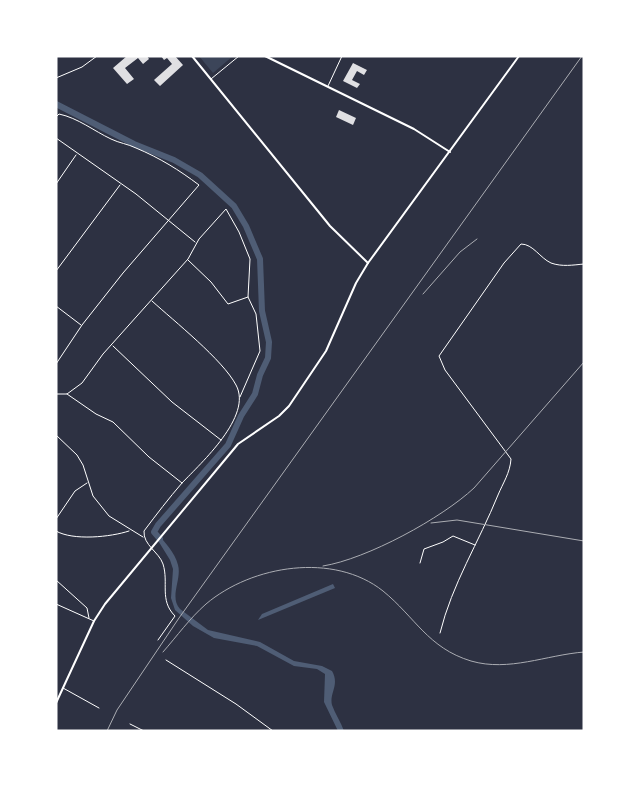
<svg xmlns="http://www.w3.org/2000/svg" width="640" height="787" viewBox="0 0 640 787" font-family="Helvetica,sans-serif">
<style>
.green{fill:#3c4559}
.water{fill:#4f5d75}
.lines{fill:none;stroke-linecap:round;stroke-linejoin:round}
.river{stroke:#4f5d75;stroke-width:6}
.building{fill:#e0e0e3}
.minor{stroke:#fff;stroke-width:1}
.tertiary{stroke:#fff;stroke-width:2}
.rail{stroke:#abadb3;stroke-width:1}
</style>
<rect width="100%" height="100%" fill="#2d3142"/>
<polygon class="green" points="199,56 233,56 213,73"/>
<g class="water">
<path d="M156,531C164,542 175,552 178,565C182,579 169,597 180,609L208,630L260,642L294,661L322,666L332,671C340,685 329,693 332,705C335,714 341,722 344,731H338L324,702L325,674L317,669L294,666L257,646L214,638L193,626L175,610L171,598L173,569L170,560L154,534Z"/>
<polygon points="333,584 335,588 258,620 262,614"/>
</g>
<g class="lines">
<polyline class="river" points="56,104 134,144 174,160 200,175 234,206 246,226 260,259 262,311 269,342 268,358 260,375 255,394 241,416 228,445 158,525 154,532 160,539"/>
</g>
<g class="building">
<polygon points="127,56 147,56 149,59 143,64 138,58 125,68 134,79 127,84 113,68"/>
<polygon points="161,56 175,56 183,65 160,86 154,80 172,64 167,58 164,60"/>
<polygon points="353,63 367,70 364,75 357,71 352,80 360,84 357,88 343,81"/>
<polygon points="339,110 356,118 353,125 336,117"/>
</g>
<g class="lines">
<g class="minor">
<polyline points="56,78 82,67 97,56"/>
<polyline points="211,79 239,56"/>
<polyline points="328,86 342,56"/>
<path d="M56,117L59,114C78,118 94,131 111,139C119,143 128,144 136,148C160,158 179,170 199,185L123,273L82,325L56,364"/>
<polyline points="56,138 136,194 195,242"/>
<polyline points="56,184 76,155"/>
<polyline points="188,260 211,282 228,304 248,297"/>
<polyline points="56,271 120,185"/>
<path d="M152,301C174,321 223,360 236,385C253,416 201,463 182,483C169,498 156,515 144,531C143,545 159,552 163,564C169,583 159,600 175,616L158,640"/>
<polyline points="56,306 81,325"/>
<polyline points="113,346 172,402 221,440"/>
<polyline points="56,394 67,394 82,383 103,354 188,259 199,239 226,209 239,232 250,259 248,297 256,314 260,351 240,397"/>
<polyline points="67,394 96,414 113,422 149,457 182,483"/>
<polyline points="56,435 77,455 83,465 93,496 109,516 143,537"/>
<polyline points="56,519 75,491 87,483"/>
<path d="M56,531C73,541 111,537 129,531"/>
<polyline points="420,563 424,549 443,542 453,536 475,545"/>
<polyline points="56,580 87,608 89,618"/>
<polyline points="56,604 94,621"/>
<path d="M440,633C452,584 479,542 498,495C503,483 510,473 511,459L445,370L439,356L504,263L521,244C533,244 540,258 551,263C562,267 573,265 584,264"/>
<polyline points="166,660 236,704 273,731"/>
<polyline points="63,688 99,708"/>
<polyline points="130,724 144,731"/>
</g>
<g class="tertiary">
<polyline points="192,56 330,226 368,263"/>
<polyline points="265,56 414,129 450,152"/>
<polyline points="56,703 94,621 105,604 238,444 279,416 289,406 326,351 356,283 368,263 519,56"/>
</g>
<g class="rail">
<polyline points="423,294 460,252 477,239"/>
<polyline points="431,523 457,520 584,541"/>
<path d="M323,566C367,559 442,518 474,488L584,362"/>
<path d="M163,652C177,636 190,618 206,604C252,565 334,552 383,591C415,617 428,648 471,661C509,672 546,655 584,652"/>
<polyline points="107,731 117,710 179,618 582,56"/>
</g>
</g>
<rect width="640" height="787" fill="none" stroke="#ffffff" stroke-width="115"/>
</svg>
